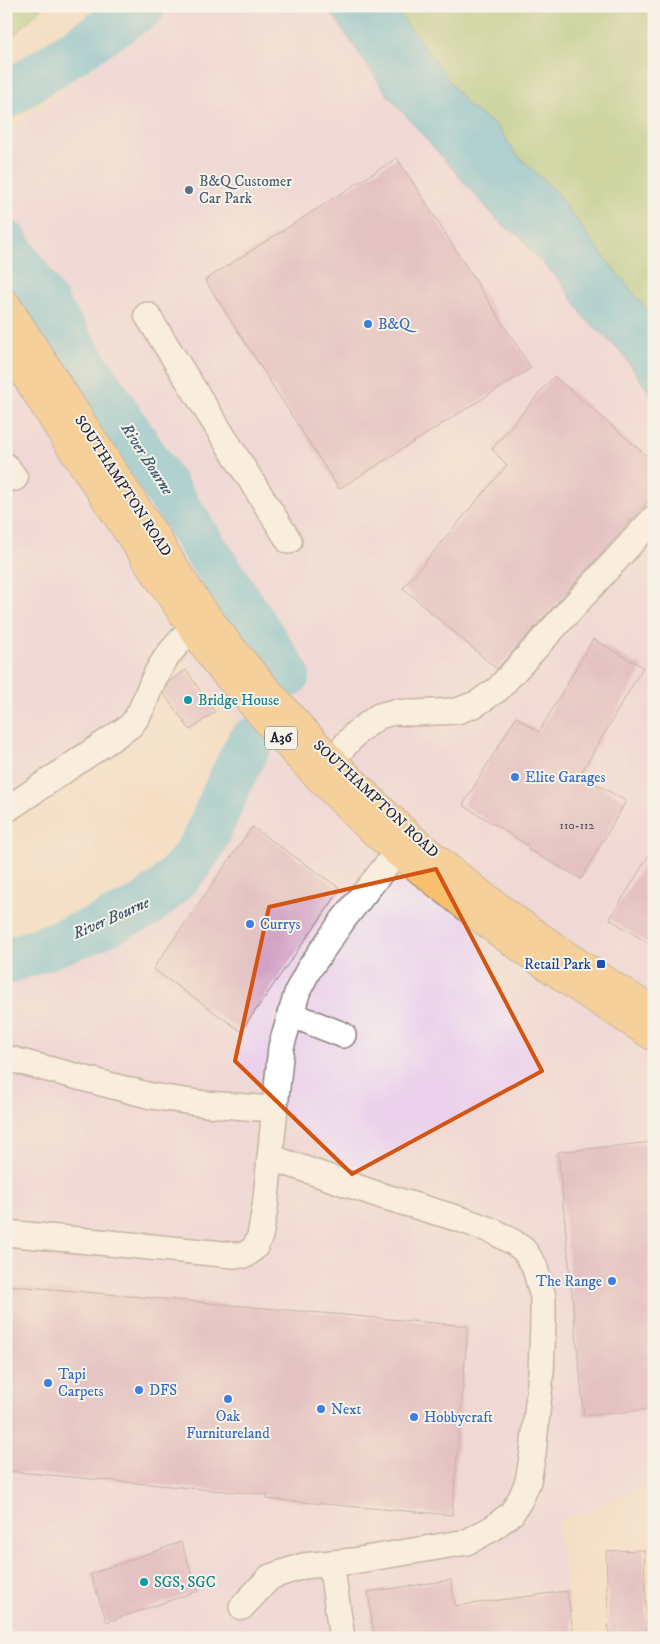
<svg xmlns="http://www.w3.org/2000/svg" width="660" height="1644" viewBox="0 0 660 1644" font-family="'IM FELL DW Pica',serif">
<style>
.built{fill:#ebd1eb}
.green{fill:#9fcb78;stroke:#60765a}
.water{fill:#5dc0db;stroke:#40718b}
.lines{fill:none;stroke-linecap:round;stroke-linejoin:round}
.river{stroke:#5dc0db;stroke-width:46}
.building{fill:#d1a1c5}
.minor-casing{stroke:#8b807f;stroke-width:28}
.highway-casing{stroke:#8b807f;stroke-width:30}
.minor{stroke:#fff;stroke-width:25}
.highway{stroke:#f8bf6c;stroke-width:28}
.marked{fill:none;stroke:#d45411;stroke-width:4;stroke-linejoin:round}
.service-dot{fill:#5c6f8a;stroke:#f7f3e8;stroke-width:2}
.shop-dot{fill:#3f7fe0;stroke:#f7f3e8;stroke-width:2}
.culture-dot{fill:#0f9aa8;stroke:#f7f3e8;stroke-width:2}
.transit-dot{fill:#1a4fb4;stroke:#f7f3e8;stroke-width:2}
.labels{text-anchor:middle;dominant-baseline:central;stroke-width:4;stroke-linejoin:round;paint-order:stroke}
.number-label{font-size:12px;fill:#4e425e}
.shield{fill:#f7f3e8;stroke:#62616f;stroke-width:1}
.shield-label{font-size:14px;font-weight:bold;fill:#22223b}
.service-label{font-size:15px;fill:#4e5e75;stroke:#f7f3e8;text-anchor:start}
.shop-label{font-size:15px;fill:#366cbe;stroke:#f7f3e8;text-anchor:start}
.street-label{font-size:15px;fill:#22223b;stroke:#f7f3e8}
.culture-label{font-size:15px;fill:#0d838f;stroke:#f7f3e8;text-anchor:start}
.transit-label{font-size:15px;fill:#164399;stroke:#f7f3e8;text-anchor:end}
.water-label{font-size:16px;font-style:italic;fill:#375973;stroke:#f7f3e8}
</style>
<rect width="100%" height="100%" fill="#f7f3e8"/>
<filter id="ink" filterUnits="userSpaceOnUse"><feTurbulence type="fractalNoise" baseFrequency=".02" numOctaves="2"/><feDisplacementMap in="SourceGraphic" scale="10" xChannelSelector="R" yChannelSelector="G"/><feConvolveMatrix kernelMatrix="1 2 1 2 8 2 1 2 1" color-interpolation-filters="sRGB"/></filter>
<filter id="wash" filterUnits="userSpaceOnUse"><feTurbulence type="fractalNoise" baseFrequency=".0096" numOctaves="4" result="noise"/><feDisplacementMap in="SourceGraphic" scale="20" xChannelSelector="R" yChannelSelector="G"/><feGaussianBlur stdDeviation="1.12" result="paint"/><feColorMatrix in="noise" values="0 0 0 0 0 0 0 0 0 0 0 0 0 0 0 0 0 1.4 0 .05"/><feComposite in="paint" operator="in"/></filter>
<g filter="url(#wash)">
<rect width="100%" height="100%" fill="#f4dec3"/>
<polygon class="built" points="174,6 327,6 386,93 500,223 521,237 531,252 560,281 585,318 621,352 654,399 654,1483 557,1523 575,1638 6,1638 6,979 148,913 197,871 261,748 178,656 124,721 6,797 6,134"/>
<g class="green">
<polygon points="6,6 44,6 15,35 6,35"/>
<polygon points="393,6 654,6 654,318 608,262 554,190 515,153 497,126 469,107"/>
</g>
<polygon class="water" points="327,6 393,6 469,107 497,126 515,153 554,190 608,262 654,318 654,399 621,352 585,318 560,281 531,252 521,237 500,223 386,93"/>
<g class="lines">
<g class="river">
<polyline points="6,96 143,6"/>
<polyline points="6,243 287,675"/>
<polyline points="6,962 90,931 145,906 169,886 189,864 204,842 231,779 250,742"/>
</g>
</g>
<g id="blocks">
<g class="building">
<polygon points="397,158 531,368 339,489 205,280"/>
<polygon points="554,376 654,462 654,495 497,669 403,588 507,465 492,449"/>
<polygon points="593,639 643,667 580,775 626,801 581,879 527,849 529,846 463,805 516,717 539,732"/>
<polygon points="186,670 215,712 190,730 163,693 168,682"/>
<polygon points="252,827 341,889 241,1031 153,969"/>
<polygon points="654,847 654,947 610,919"/>
<polygon points="654,1142 654,1409 584,1416 558,1152"/>
<polygon points="6,1285 468,1326 452,1515 267,1499 268,1495 6,1471"/>
<polygon points="181,1542 198,1591 107,1622 90,1574"/>
<polygon points="644,1550 647,1638 609,1638 606,1551"/>
<polygon points="451,1580 455,1606 567,1591 574,1638 374,1638 368,1592"/>
</g>
</g>
</g>
<g filter="url(#ink)">
<use href="#blocks" fill-opacity="0" stroke="#8b807f" stroke-width="1"/>
<g class="lines">
<defs>
<g id="minor">
<polyline points="147,315 289,541"/>
<polyline points="6,466 15,478"/>
<polyline points="332,760 357,732 379,716 394,712 413,713 457,711 476,704 498,689 654,518"/>
<path d="M6,810L130,726C143,712 145,697 153,681C163,658 176,645 193,628"/>
<polyline points="290,1014 343,1035"/>
<polyline points="6,1058 151,1096 206,1104 274,1109"/>
<polyline points="6,1233 233,1255 246,1255 255,1247 260,1236 265,1208 281,1047 298,990 309,969 343,920 397,852"/>
<polyline points="331,1563 342,1638"/>
<polyline points="242,1607 270,1577 303,1566 353,1561 467,1542 493,1528 512,1513 521,1498 528,1481 533,1453 541,1373 543,1323 543,1297 534,1265 524,1250 513,1242 495,1232 463,1220 379,1195 270,1157"/>
</g>
<g id="highway">
<path d="M6,304C56,381 104,458 154,534C172,563 189,593 210,620C254,678 304,733 356,784C374,802 393,821 412,838C487,902 570,960 654,1011"/>
<polyline points="6,345 66,440 215,662 302,761 367,826 397,852 503,936 578,988 654,1037"/>
</g>
</defs>
<use href="#minor" class="minor-casing"/>
<use href="#highway" class="highway-casing"/>
<use href="#minor" class="minor"/>
<use href="#highway" class="highway"/>
</g>
</g>
<path d="M0 0H660V1644H0ZM436,869L542,1071L352,1174L235,1061L269,907Z" fill="#f4dec3" fill-opacity=".55" fill-rule="evenodd"/>
<path class="marked" d="M436,869L542,1071L352,1174L235,1061L269,907Z"/>
<circle class="service-dot" cx="189" cy="190" r="5"/>
<g class="shop-dot">
<circle cx="368" cy="324" r="5"/>
<circle cx="515" cy="777" r="5"/>
<circle cx="250" cy="924" r="5"/>
<circle cx="612" cy="1281" r="5"/>
<circle cx="48" cy="1383" r="5"/>
<circle cx="139" cy="1390" r="5"/>
<circle cx="228" cy="1399" r="5"/>
<circle cx="321" cy="1409" r="5"/>
<circle cx="414" cy="1417" r="5"/>
</g>
<g class="culture-dot">
<circle cx="188" cy="700" r="5"/>
<circle cx="144" cy="1582" r="5"/>
</g>
<rect class="transit-dot" x="596" y="959" width="10" height="10" rx="2.5"/>
<g class="labels">
<g class="number-label">
<text x="577" y="825">110-112</text>
</g>
<rect class="shield" x="265" y="726.5" width="32" height="23" rx="4"/>
<g class="shield-label">
<text x="281" y="738">A36</text>
</g>
<g class="service-label">
<text x="199" y="181">B&amp;Q Customer<tspan x="199" dy="17">Car Park</tspan></text>
</g>
<g class="shop-label">
<text x="378" y="324">B&amp;Q</text>
<text x="525" y="777">Elite Garages</text>
<text x="260" y="924">Currys</text>
<text x="602" y="1281" text-anchor="end">The Range</text>
<text x="58" y="1374">Tapi<tspan x="58" dy="17">Carpets</tspan></text>
<text x="149" y="1390">DFS</text>
<text x="331" y="1409">Next</text>
<text x="228" y="1416" text-anchor="middle">Oak<tspan x="228" dy="17">Furnitureland</tspan></text>
<text x="424" y="1417">Hobbycraft</text>
</g>
<g class="street-label">
<text transform="translate(123 486) rotate(57)">SOUTHAMPTON ROAD</text>
<text transform="translate(376 799) rotate(43)">SOUTHAMPTON ROAD</text>
</g>
<g class="culture-label">
<text x="198" y="700">Bridge House</text>
<text x="154" y="1582">SGS, SGC</text>
</g>
<g class="transit-label">
<text x="591" y="964">Retail Park</text>
</g>
<g class="water-label">
<text transform="translate(147 459) rotate(57)">River Bourne</text>
<text transform="translate(111 918) rotate(-24)">River Bourne</text>
</g>
</g>
<rect width="660" height="1644" fill="none" stroke="#f7f3e8" stroke-width="25"/>
</svg>
